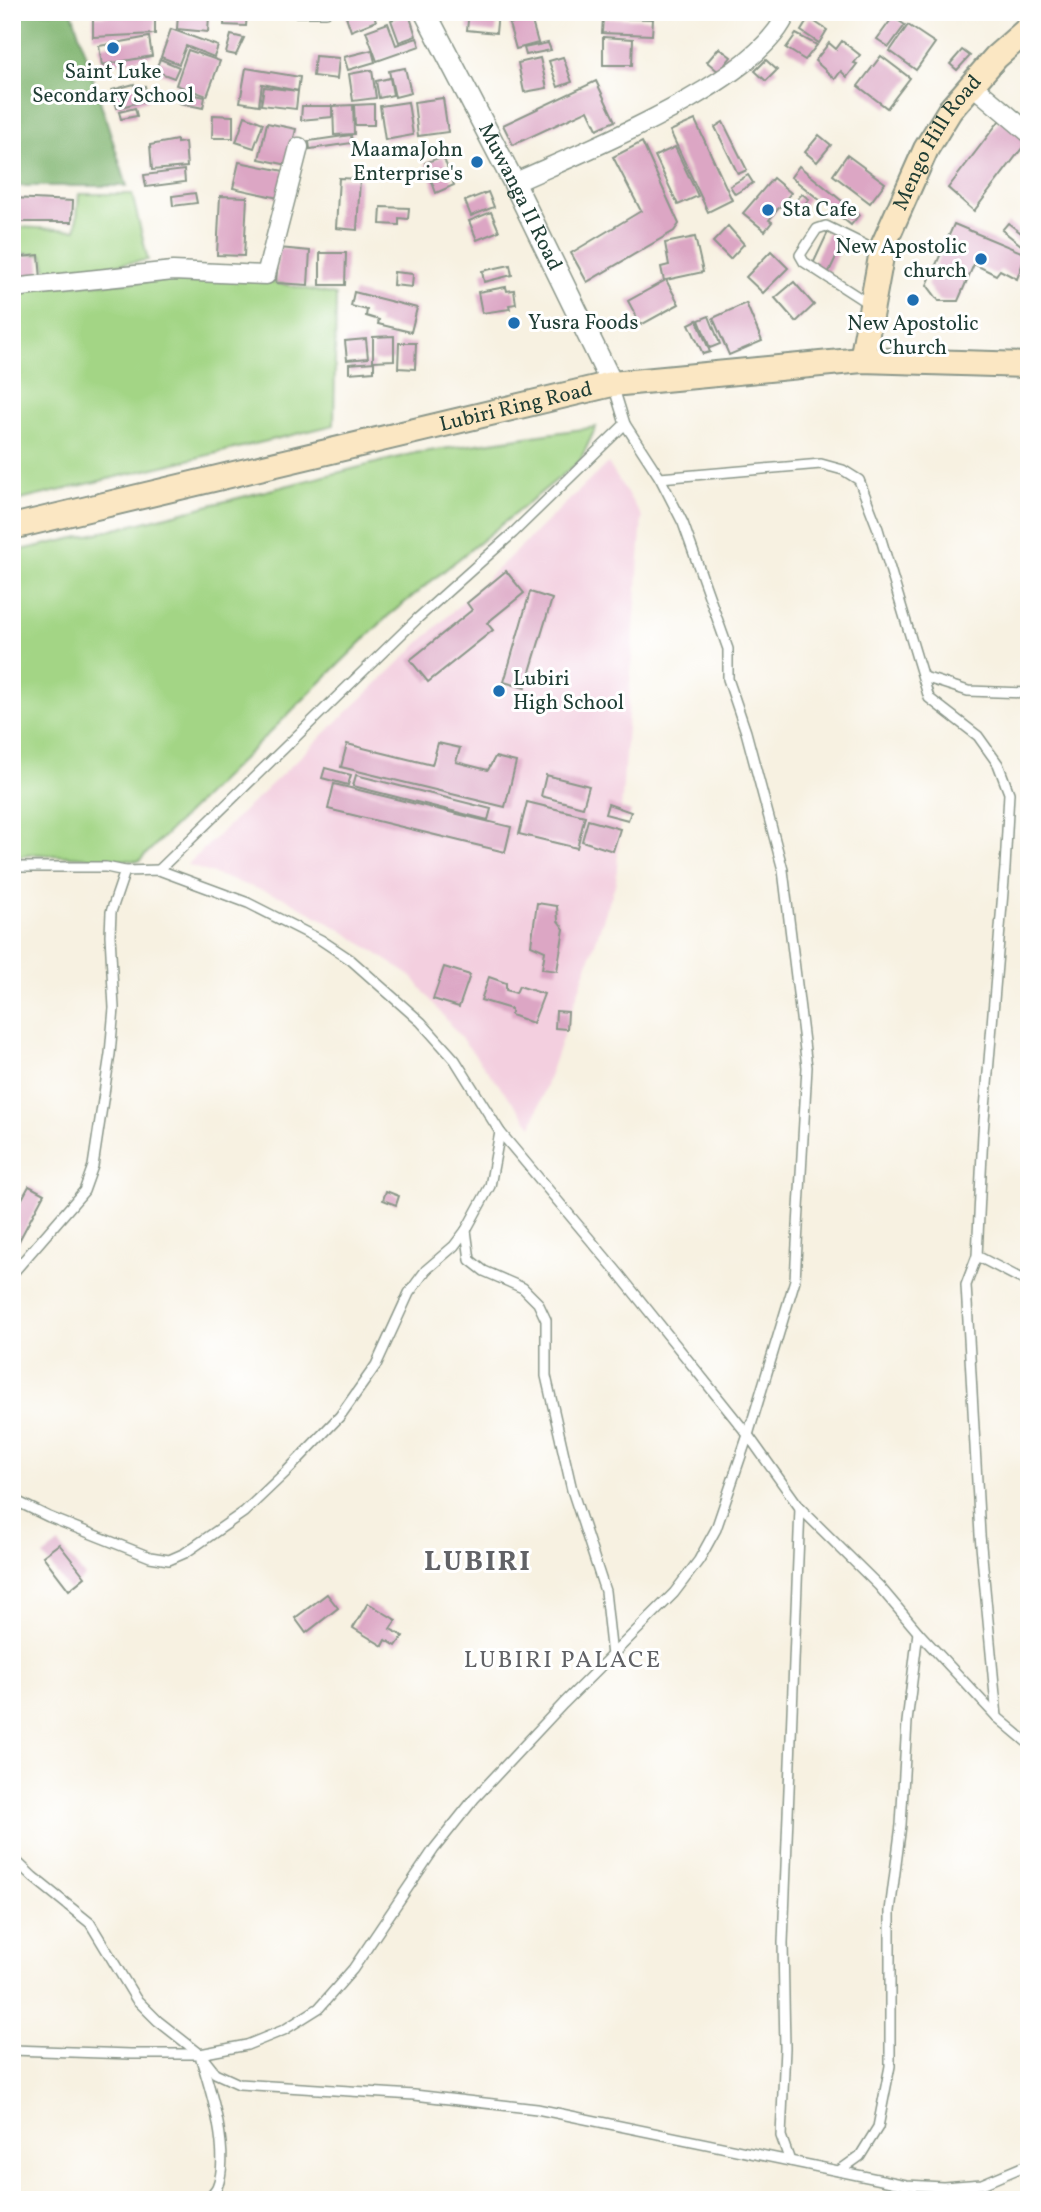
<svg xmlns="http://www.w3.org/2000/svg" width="1041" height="2212" viewBox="0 0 1041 2212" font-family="Vollkorn,serif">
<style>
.built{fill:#f3cfdf}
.green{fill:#a3d585;stroke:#61895c;stroke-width:2}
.forest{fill:#82b672;stroke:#507a53;stroke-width:2}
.building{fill:#dca6c4}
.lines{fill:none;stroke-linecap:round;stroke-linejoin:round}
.service-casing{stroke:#8b978a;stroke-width:12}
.minor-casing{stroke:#8b978a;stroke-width:21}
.tertiary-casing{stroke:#8b978a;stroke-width:24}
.secondary-casing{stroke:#8b978a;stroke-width:28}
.service{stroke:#fff;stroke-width:9}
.minor{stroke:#fff;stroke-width:18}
.tertiary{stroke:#fff;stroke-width:21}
.secondary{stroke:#fbe7c3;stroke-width:24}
.poi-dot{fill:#1f6fb2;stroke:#fff;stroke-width:2.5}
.labels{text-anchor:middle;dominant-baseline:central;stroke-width:6;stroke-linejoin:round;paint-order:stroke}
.poi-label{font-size:21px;fill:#1f3d34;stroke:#fff;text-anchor:start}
.street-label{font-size:21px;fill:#1f3d34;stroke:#fff}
.quarter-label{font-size:24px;letter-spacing:2px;fill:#616266;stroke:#fff}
.district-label{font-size:28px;font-weight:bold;letter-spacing:2px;fill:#616266;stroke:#fff}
</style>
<rect width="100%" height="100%" fill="#fff"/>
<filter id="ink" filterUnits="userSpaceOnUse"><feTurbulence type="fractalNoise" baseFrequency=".0143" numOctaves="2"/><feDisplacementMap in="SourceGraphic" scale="14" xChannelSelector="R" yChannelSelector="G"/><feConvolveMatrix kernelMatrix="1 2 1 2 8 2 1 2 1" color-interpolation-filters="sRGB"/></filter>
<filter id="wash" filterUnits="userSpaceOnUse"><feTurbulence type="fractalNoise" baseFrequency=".00686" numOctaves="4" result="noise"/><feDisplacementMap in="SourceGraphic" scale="28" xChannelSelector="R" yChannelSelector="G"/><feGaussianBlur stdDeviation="1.57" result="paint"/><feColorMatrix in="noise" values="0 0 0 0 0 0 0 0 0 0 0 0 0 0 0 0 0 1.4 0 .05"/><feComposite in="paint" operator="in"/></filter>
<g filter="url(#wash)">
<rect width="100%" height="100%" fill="#f7f1e1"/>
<polygon class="built" points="608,463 642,517 616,882 532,1126 412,977 343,931 285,898 187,865"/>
<g class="green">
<polygon points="79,194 132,194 148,260 48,275 43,255 18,253 19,227 76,230"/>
<polygon points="248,277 336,295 334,425 12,502 12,289 43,286"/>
<polygon points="596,427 580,461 388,616 139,861 35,854 12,858 12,552 120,528 415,453"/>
</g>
<polygon class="forest" points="12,12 72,12 127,186 12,186"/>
<g id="blocks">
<g class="building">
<polygon points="225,12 247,13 246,26 224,25"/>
<polygon points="357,12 373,12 376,21 351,31 346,16"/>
<polygon points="469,12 498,12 496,33 467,30"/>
<polygon points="155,14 155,34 93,37 93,16"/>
<polygon points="178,14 209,16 208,32 177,29"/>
<polygon points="409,14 416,36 399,42 391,20"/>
<polygon points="893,17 905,25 889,47 877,39"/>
<polygon points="531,18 538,43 516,49 509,24"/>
<polygon points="603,18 653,19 652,35 602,33"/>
<polygon points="809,18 827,30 819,43 801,31"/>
<polygon points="388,23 396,45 417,38 420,46 377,61 366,31"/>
<polygon points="908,25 935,43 916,70 890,51"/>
<polygon points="171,29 218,46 214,57 186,46 179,64 161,57"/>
<polygon points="796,34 817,45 805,60 786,48"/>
<polygon points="231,35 244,38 236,55 226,53"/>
<polygon points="149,37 152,56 102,65 99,46"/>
<polygon points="603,37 633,39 632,65 603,65"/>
<polygon points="842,41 860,55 854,63 857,64 847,77 841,71 835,79 815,61 829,43 836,49"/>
<polygon points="548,43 551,50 526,55 524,48"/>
<polygon points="719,48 731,57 719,72 707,62"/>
<polygon points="188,50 220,61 207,96 176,85"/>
<polygon points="372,50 375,62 348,70 344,57"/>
<polygon points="962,50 970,56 957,70 950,64"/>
<polygon points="315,56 339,58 337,79 313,76"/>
<polygon points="881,56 910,78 887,108 858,86"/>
<polygon points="563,57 572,82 558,87 549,61"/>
<polygon points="540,58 547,88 524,92 518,63"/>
<polygon points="160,59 179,67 174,78 155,71"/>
<polygon points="766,60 777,70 766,81 755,71"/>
<polygon points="246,68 300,77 298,91 262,84 259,105 240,102"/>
<polygon points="405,68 411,93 395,97 389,71"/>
<polygon points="372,70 376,98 353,101 349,74"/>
<polygon points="390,78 393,95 379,98 376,81"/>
<polygon points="596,81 615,121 597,129 588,110 513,145 503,125"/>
<polygon points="134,84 135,88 145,86 148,100 117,108 112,90"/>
<polygon points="264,87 298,91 296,109 261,105"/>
<polygon points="181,92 205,97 203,108 179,103"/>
<polygon points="443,98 448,132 418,136 414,102"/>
<polygon points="408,102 413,135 385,140 380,106"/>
<polygon points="374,104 374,125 355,125 354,105"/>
<polygon points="353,105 354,134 334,135 333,106"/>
<polygon points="302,106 332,106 332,117 301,120"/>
<polygon points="135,108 137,116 121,119 119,112"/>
<polygon points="213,115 233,116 233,138 212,138"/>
<polygon points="245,116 263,123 254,148 236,142"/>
<polygon points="1003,116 1029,139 974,211 948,188"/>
<polygon points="695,120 732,200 708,212 670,131"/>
<polygon points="723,122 747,170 738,174 715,127"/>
<polygon points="267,123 296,129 288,165 259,159"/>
<polygon points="351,135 352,143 310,149 309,141"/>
<polygon points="819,135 831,145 817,162 805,152"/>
<polygon points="177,140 177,143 185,142 187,167 152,170 150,145"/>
<polygon points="642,142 679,224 674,231 587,282 571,253 641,211 613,157"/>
<polygon points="675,147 698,196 678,205 655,156"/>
<polygon points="847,155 885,183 870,203 833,175"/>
<polygon points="443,156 454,185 436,193 425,163"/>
<polygon points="239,162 289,172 283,199 233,188"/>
<polygon points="799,166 859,215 851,225 791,177"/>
<polygon points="184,170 185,182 146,187 144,175"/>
<polygon points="748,175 753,183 735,194 730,186"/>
<polygon points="339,178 360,179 357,230 336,228"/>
<polygon points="773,178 791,193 769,220 772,222 765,231 743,213"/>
<polygon points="488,192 494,207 471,216 465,201"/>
<polygon points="195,193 197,203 173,206 172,196"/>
<polygon points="802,194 809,199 798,212 791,206"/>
<polygon points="220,196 247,197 244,256 217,255"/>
<polygon points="12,198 73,201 72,222 12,222"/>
<polygon points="381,207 409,208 408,219 399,218 399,225 380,224"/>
<polygon points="491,212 499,231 477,240 469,221"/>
<polygon points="1008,223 1029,239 1026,249 1002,230"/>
<polygon points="954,224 1026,254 1017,279 1000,270 996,275 974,264 958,301 939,301 927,285"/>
<polygon points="728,226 744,244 730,259 713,242"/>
<polygon points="828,232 844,240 828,274 812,266"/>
<polygon points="695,237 703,272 666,280 679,304 641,325 628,301 664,281 661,267 669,265 665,243"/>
<polygon points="279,248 310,251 308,285 276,283"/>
<polygon points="771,251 788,268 763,293 746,277"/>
<polygon points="320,253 346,253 345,285 320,285"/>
<polygon points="39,255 41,279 12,281 12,258"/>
<polygon points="510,265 512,275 484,282 482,271"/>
<polygon points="394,272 413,274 412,287 393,285"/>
<polygon points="794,282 814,305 796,322 775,298"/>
<polygon points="506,287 507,291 514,290 516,304 509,305 510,309 482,313 478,292"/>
<polygon points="354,292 417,308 411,332 378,324 379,320 366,316 367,310 351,306"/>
<polygon points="746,303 762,341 729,355 713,318"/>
<polygon points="709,316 720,344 710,348 699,320"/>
<polygon points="697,320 710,352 703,354 689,324"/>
<polygon points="394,336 394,360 373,361 373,337"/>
<polygon points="366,339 368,358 347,360 345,341"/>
<polygon points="399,343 416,343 415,369 398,368"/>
<polygon points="374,362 374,371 349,373 349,364"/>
<polygon points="506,571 524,593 487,623 493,630 428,682 410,660 472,610 467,603"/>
<polygon points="530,592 552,599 525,688 504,682"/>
<polygon points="438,743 460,748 456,762 488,770 495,757 516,762 505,807 341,767 347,744 432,765"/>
<polygon points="325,768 351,775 348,785 322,778"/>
<polygon points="356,775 491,809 488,820 353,786"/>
<polygon points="546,775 589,786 583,807 541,796"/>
<polygon points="334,784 511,827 505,852 328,809"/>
<polygon points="527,802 585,816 577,848 519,834"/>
<polygon points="608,804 631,812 628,820 605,814"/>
<polygon points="588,820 620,829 613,851 582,841"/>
<polygon points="537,903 557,906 558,921 564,929 557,971 542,969 545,951 531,945"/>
<polygon points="444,967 470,975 459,1007 433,999"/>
<polygon points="489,977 506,983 506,990 516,993 519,986 544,994 533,1023 511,1015 511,1009 481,1000"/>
<polygon points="556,1011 568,1012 567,1029 555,1028"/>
<polygon points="29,1186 44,1194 12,1254 12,1217"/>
<polygon points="386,1191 399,1196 396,1205 383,1200"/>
<polygon points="59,1544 85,1577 69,1590 43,1556"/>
<polygon points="327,1594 338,1608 306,1633 295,1618"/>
<polygon points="368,1603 396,1620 390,1629 403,1636 396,1646 386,1640 383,1646 353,1628"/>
</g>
</g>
</g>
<g filter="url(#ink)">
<use href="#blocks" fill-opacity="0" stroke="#8b978a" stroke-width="2"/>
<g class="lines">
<defs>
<g id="service">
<polyline points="274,12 326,12"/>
<polyline points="869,304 804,262 800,255 817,229 826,226 881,253"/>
<polyline points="660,478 821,464 843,470 859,480 878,529 929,698 978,736 998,764 1009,793 1005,868 983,1133 977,1256 966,1285 980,1535 997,1717"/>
<polyline points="924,677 968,691 1029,693"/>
<polyline points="12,867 106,867 125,871 159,870 248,903 321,940 351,960 421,1022 455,1060 500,1132 619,1274 748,1435 800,1508 879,1586 918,1632 997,1717 1029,1744"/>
<polyline points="159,870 418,618 513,533 625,424"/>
<polyline points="466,1230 470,1260 484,1271 523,1288 538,1303 546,1320 546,1376 572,1490 605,1591 612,1656"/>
<polyline points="977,1256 1029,1283"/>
<polyline points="12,1274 84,1191 93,1166 110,1054 114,1008 110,935 111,912 125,871"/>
<polyline points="12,1499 49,1517 150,1557 169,1560 185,1553 244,1512 287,1471 340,1416 376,1365 409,1293 426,1270 454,1246 466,1230 490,1186 500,1132"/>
<polyline points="12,1857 33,1877 90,1923 136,1999 158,2021 200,2054 215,2073 239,2084 414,2095 537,2109 906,2185 943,2187 982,2184 1029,2164"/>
<polyline points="12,2050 131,2054 200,2054 247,2045 284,2030 319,2008 353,1969 434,1849 474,1799 563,1704 674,1593 699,1560 716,1529 748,1435 795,1280 807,1067 783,870 746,732 728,679 728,649 683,523 660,478 625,424 613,385"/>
<path d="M201,2059C211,2091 231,2155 217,2187C215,2191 210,2196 207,2200"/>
<polyline points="790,2161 781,2136 785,2048 783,1943 800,1508"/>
<polyline points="839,2171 860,2156 878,2127 890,2066 890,1911 901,1825 907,1722 918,1632"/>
</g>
<g id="minor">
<polyline points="972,85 1029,133"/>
<path d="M514,183C581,152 762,81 787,12"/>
<polyline points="12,288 173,271 266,275 299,147"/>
</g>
<g id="tertiary">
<path id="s1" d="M425,12L514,183L612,384"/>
</g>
<g id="secondary">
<path id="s2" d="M862,360L883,246L926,149L950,110L996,57L1029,28"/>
<path id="s3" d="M12,527L612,384L862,360L1029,365"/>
</g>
</defs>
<use href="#service" class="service-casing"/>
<use href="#minor" class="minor-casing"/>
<use href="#tertiary" class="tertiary-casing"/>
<use href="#secondary" class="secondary-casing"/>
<use href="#service" class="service"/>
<use href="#minor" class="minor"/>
<use href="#tertiary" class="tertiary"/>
<use href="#secondary" class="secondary"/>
</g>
</g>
<g class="poi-dot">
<circle cx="113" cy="48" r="7"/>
<circle cx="477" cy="162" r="7"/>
<circle cx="768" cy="210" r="7"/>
<circle cx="981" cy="259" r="7"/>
<circle cx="913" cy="300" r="7"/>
<circle cx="514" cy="323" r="7"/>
<circle cx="499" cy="691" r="7"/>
</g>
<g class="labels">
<g class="poi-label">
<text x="113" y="72" text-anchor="middle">Saint Luke<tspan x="113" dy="24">Secondary School</tspan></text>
<text x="463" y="150" text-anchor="end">MaamaJohn<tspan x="463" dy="24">Enterprise's</tspan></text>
<text x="782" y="210">Sta Cafe</text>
<text x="967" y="247" text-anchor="end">New Apostolic<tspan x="967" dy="24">church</tspan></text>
<text x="528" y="323">Yusra Foods</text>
<text x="913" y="324" text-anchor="middle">New Apostolic<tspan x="913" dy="24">Church</tspan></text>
<text x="513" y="679">Lubiri<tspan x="513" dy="24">High School</tspan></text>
</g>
<g class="street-label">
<text stroke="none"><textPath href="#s2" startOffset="233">Mengo Hill Road</textPath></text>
<text stroke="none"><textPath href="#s1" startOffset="208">Muwanga II Road</textPath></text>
<text stroke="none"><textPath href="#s3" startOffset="518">Lubiri Ring Road</textPath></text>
</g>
<g class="quarter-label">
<text x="563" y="1661">LUBIRI PALACE</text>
</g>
<g class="district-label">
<text x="478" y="1562">LUBIRI</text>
</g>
</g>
<rect width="1041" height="2212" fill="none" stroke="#fff" stroke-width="42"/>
</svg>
